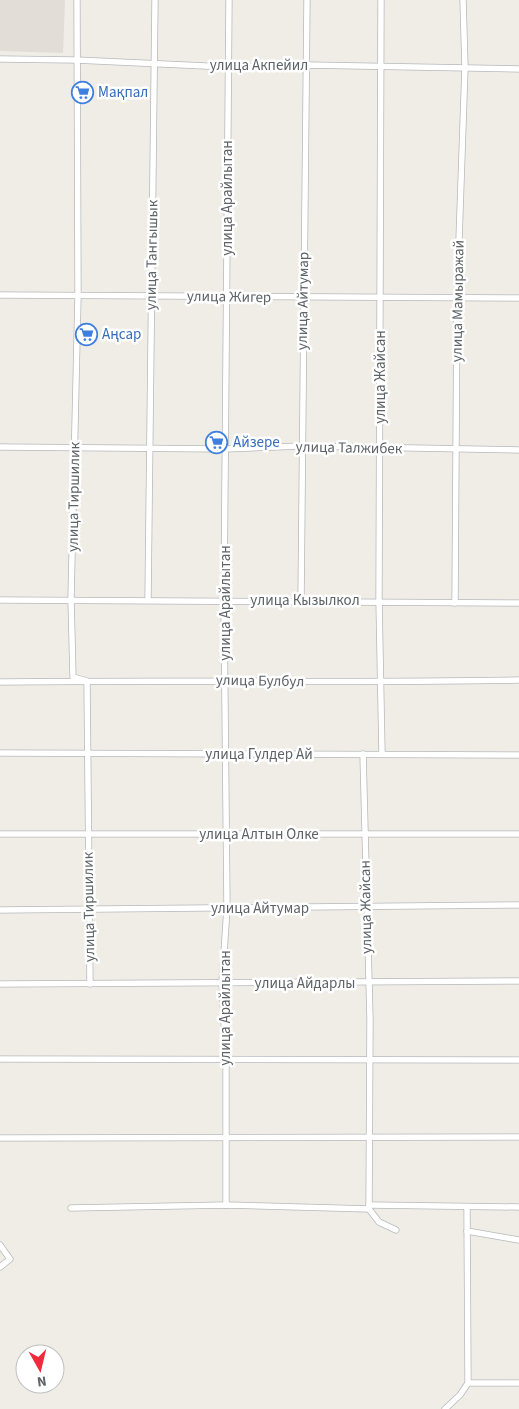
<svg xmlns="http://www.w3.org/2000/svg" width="519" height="1409" viewBox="0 0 519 1409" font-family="'Source Sans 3',sans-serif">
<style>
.education{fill:#e2ddd6}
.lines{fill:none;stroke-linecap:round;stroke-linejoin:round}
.street-casing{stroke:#b6b9bd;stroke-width:7}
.street{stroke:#fff;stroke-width:5.5}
.labels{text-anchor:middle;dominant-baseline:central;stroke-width:5;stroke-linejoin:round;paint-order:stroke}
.street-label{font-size:15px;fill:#5d6367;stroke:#fff}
.shop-label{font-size:15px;fill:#366cbe;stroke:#fff;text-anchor:start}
</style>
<rect width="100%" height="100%" fill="#f0ece6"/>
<polygon class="education" points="0,0 65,0 63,53 0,51"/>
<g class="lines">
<defs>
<g id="street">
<polyline points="77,0 78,296 71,599 73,677 87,681 90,984"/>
<polyline points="381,0 379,600 382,754"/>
<polyline points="0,59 76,60 227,67 306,65 519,69"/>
<polyline points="0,295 519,298"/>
<polyline points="0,447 225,449 302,446 519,450"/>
<polyline points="0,600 519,603"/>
<polyline points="148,600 155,0"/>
<polyline points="301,601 307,0"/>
<polyline points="455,603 457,298 465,67 463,0"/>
<path d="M0,682C173,680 346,683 519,680"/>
<polyline points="0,753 519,755"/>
<polyline points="363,754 370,1019 369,1209"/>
<polyline points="0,834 519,834"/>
<polyline points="0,910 519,905"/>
<polyline points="0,984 519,981"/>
<polyline points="0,1059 519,1060"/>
<polyline points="0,1138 519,1137"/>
<polyline points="226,1205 226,1058 222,983 227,908 224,600 229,0"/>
<polyline points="369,1205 519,1207"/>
<polyline points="71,1208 226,1205 369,1209 379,1222 396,1230"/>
<polyline points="467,1231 519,1240"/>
<polyline points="0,1245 10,1259 0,1267"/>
<polyline points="468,1383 519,1383"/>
<polyline points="445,1409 460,1395 468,1383 467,1207"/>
</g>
</defs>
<use href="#street" class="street-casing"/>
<use href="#street" class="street"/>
</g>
<defs>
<symbol id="supermarket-ring" viewBox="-11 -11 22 22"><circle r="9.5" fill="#fff" stroke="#3f7fe0" stroke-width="1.5"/><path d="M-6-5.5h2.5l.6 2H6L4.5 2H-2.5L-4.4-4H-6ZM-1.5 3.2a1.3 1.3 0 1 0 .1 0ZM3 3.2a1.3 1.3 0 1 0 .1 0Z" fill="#3f7fe0"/></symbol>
</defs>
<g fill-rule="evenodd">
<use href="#supermarket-ring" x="70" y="80" width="25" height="25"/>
<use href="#supermarket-ring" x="74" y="322" width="25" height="25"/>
<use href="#supermarket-ring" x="204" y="430" width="25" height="25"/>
</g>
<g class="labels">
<g class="street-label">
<text x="259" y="65">улица Акпейил</text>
<text transform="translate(227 198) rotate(-90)">улица Арайлытан</text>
<text transform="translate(152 255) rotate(-89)">улица Тангышык</text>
<text transform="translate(229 297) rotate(1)">улица Жигер</text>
<text transform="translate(303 301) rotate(-89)">улица Айтумар</text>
<text transform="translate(458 301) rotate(-89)">улица Мамыражай</text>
<text transform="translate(380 377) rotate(-90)">улица Жайсан</text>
<text transform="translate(349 448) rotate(1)">улица Талжибек</text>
<text transform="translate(74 497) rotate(-89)">улица Тиршилик</text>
<text x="305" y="600">улица Кызылкол</text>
<text transform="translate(225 603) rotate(-90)">улица Арайлытан</text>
<text transform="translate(260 681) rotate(1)">улица Булбул</text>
<text x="259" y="754">улица Гулдер Ай</text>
<text x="259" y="834">улица Алтын Олке</text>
<text transform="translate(89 907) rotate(-91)">улица Тиршилик</text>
<text transform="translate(366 907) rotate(-91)">улица Жайсан</text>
<text x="260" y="908">улица Айтумар</text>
<text x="305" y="983">улица Айдарлы</text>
<text transform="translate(225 1008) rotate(-90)">улица Арайлытан</text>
</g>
<g class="shop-label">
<text x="98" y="92">Мақпал</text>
<text x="102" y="334">Аңсар</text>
<text x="233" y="442">Айзере</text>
</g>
</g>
<g transform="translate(40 1369) rotate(172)"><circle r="24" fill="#ffffff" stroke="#bec1c2"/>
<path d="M0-4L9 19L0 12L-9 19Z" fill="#f12a3d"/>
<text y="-8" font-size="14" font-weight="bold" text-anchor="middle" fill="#5d6367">N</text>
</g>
</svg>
